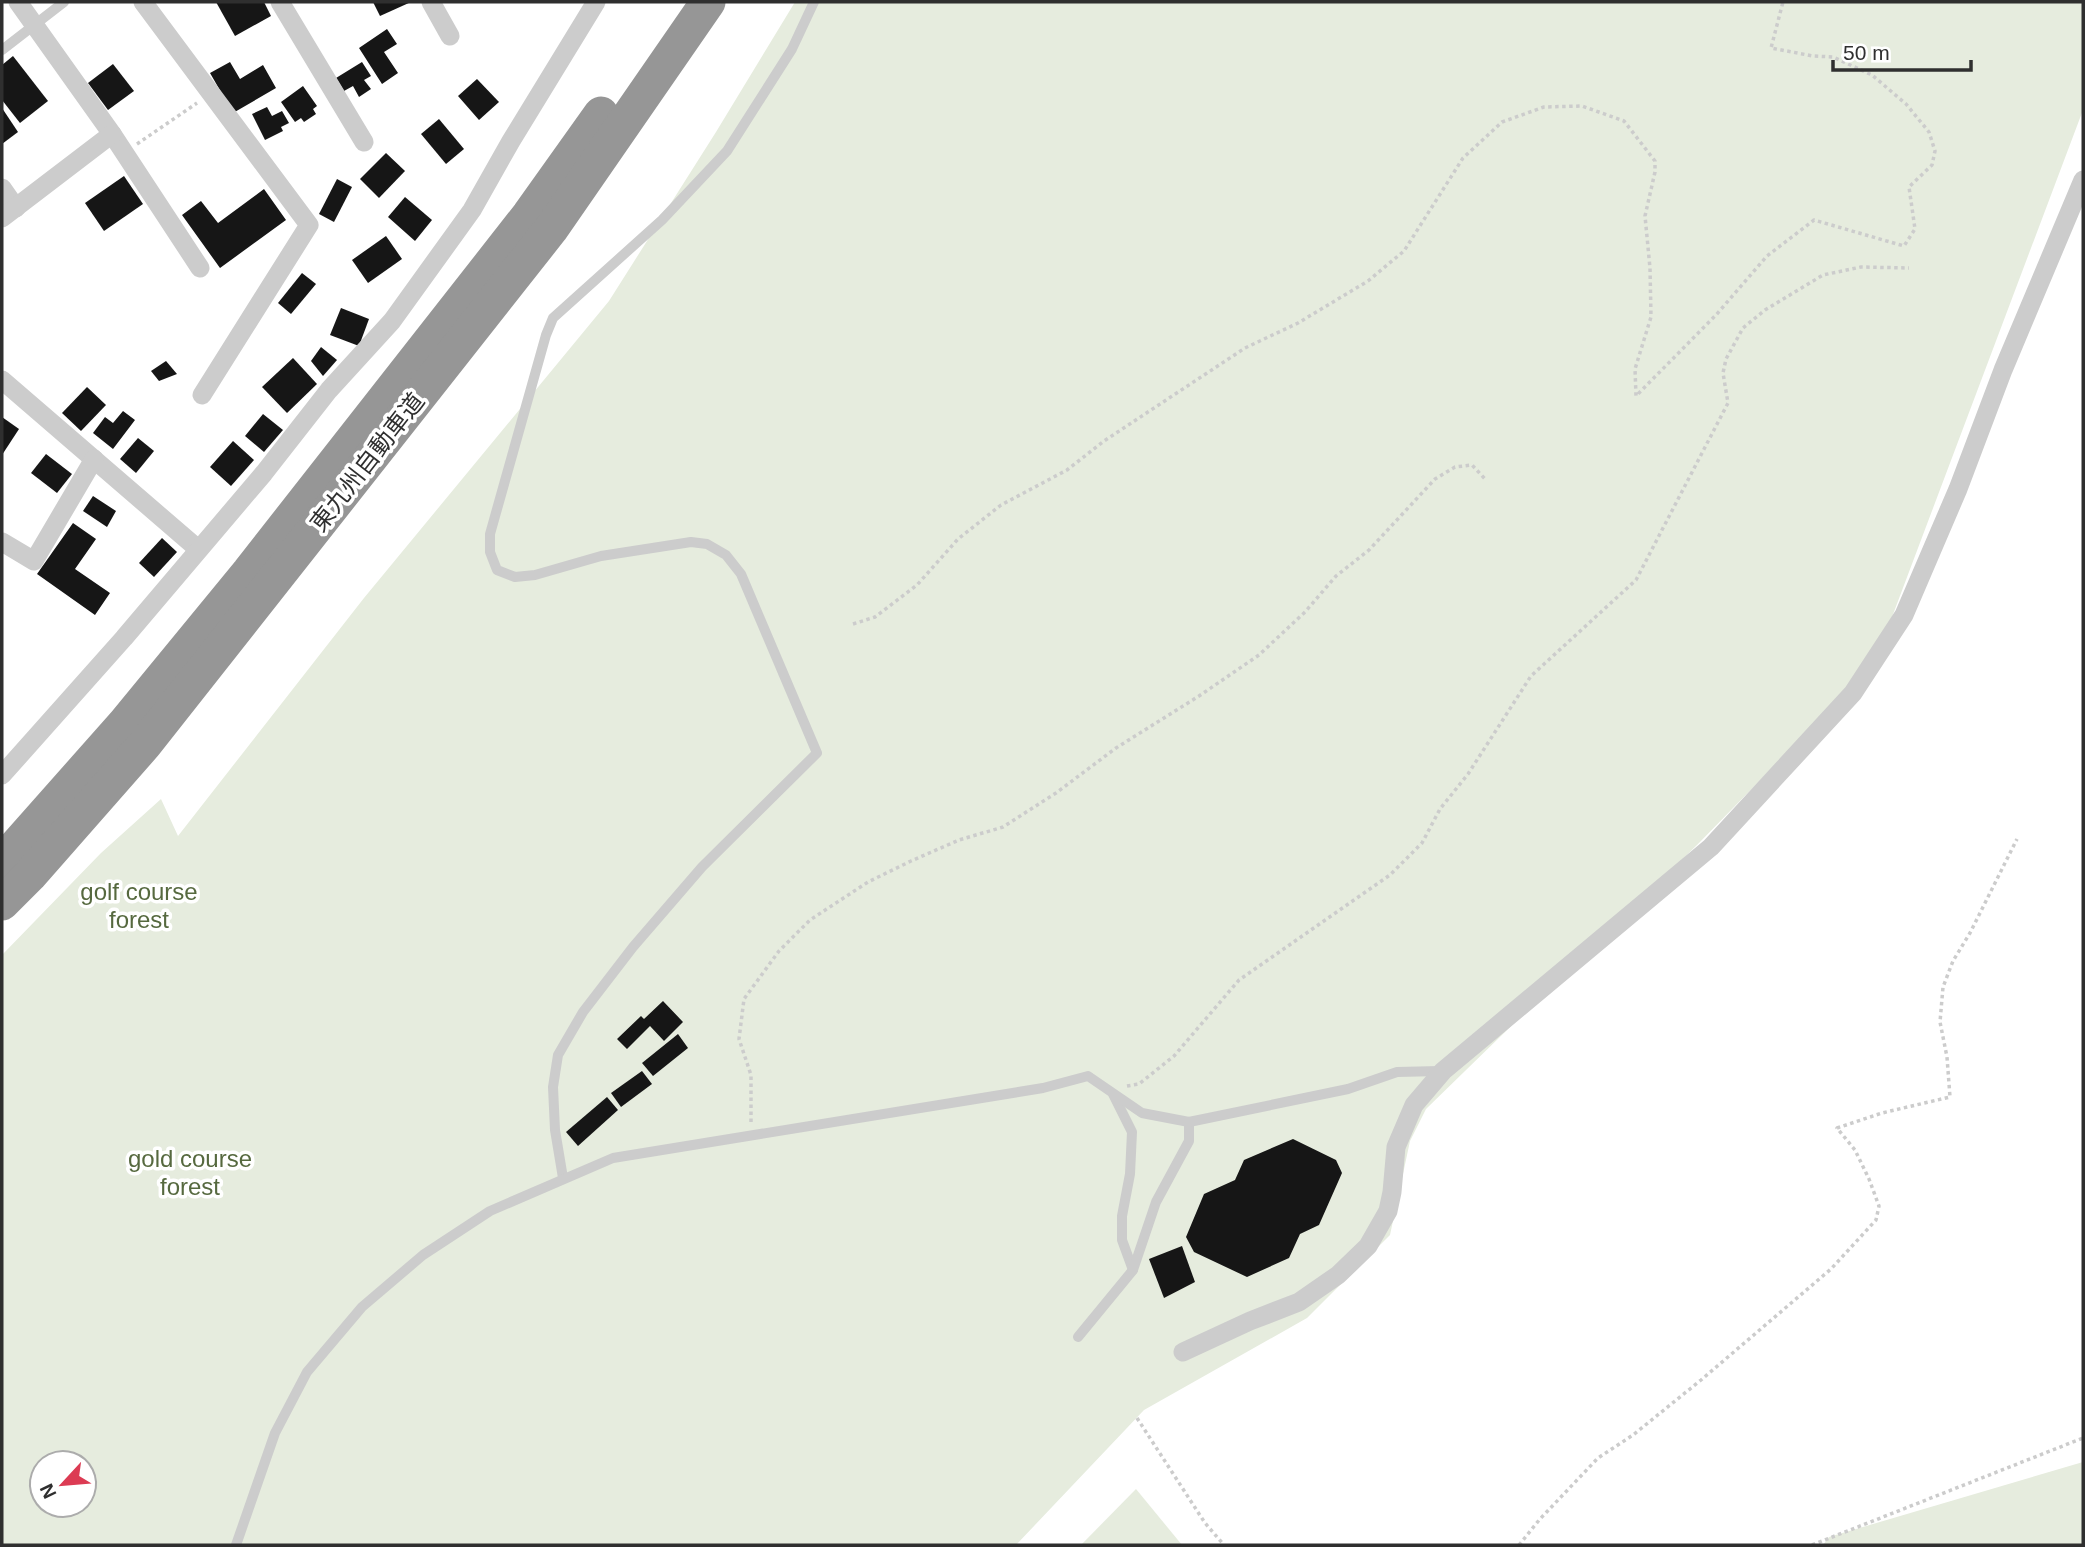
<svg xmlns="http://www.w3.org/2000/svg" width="2085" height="1547" viewBox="0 0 2085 1547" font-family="Helvetica,'Noto Sans JP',sans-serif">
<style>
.green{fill:#e6ecde;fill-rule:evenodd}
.building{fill:#161616}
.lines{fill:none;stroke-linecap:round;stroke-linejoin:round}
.path{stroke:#ccc;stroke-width:3.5;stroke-dasharray:3.5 3.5;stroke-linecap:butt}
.lane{stroke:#ccc;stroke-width:10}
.street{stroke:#ccc;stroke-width:19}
.highway{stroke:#969696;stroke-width:35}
.labels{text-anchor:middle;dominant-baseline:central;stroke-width:7;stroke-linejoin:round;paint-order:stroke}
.street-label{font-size:24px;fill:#2f2f2f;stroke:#fff}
.park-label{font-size:24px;fill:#56693f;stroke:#fff}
</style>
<rect width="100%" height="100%" fill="#fff"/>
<g class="green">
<path d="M795,2H2083V110L1889,625L1848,690L1698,844L1426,1109L1410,1141L1390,1235L1307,1318L1144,1410L1016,1545H2V955L101,853L161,799L178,836L364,598L609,301L716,132ZM42,1463H84V1505H42Z"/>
<polygon points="2083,1462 2083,1545 1823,1545 1829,1537"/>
<polygon points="1136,1489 1182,1545 1081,1545"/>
</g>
<g class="building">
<polygon points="216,2 264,2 271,16 235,36"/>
<polygon points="373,2 411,2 380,16"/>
<polygon points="387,29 397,44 384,52 398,73 382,84 359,48"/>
<polygon points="13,56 48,101 20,123 2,100 2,65"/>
<polygon points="230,62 240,79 263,65 276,88 233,113 210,73"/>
<polygon points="362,62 371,76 364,80 371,89 359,97 353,86 344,91 336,78"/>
<polygon points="113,64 134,91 108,110 88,83"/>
<polygon points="477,79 499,102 479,120 458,96"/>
<polygon points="303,86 317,106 313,109 316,114 304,122 301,118 295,122 281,102"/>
<polygon points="267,107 272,116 282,111 289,123 281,127 283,131 265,140 252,114"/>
<polygon points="2,108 18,132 2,144"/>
<polygon points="439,119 464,149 446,164 421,134"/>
<polygon points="386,153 405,171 379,198 360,179"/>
<polygon points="124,176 143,204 104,231 85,203"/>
<polygon points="337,179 352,187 334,222 319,214"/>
<polygon points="264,189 286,220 220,268 182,215 201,201 218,223"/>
<polygon points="405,197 432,220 415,241 388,217"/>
<polygon points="386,236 402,259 368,283 352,260"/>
<polygon points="302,273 316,284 291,314 278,303"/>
<polygon points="341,308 369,319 359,346 330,335"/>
<polygon points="321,347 337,360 323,376 311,361"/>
<polygon points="293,358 317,384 287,413 262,387"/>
<polygon points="166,361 177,374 159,381 151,371"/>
<polygon points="87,387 106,405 81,431 62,413"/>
<polygon points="123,411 135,420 113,449 93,433 105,417 113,423"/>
<polygon points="263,414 283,430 264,452 245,436"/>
<polygon points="2,417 19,429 2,455"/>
<polygon points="138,438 154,451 136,473 120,459"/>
<polygon points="233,441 254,460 231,486 210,467"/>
<polygon points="46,454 72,474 57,493 31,473"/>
<polygon points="93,496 116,511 107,527 83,511"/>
<polygon points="73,523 96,539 75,569 110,593 95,615 37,574"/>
<polygon points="162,538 177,552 154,577 139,563"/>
<polygon points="663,1001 683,1022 664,1041 650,1026 627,1049 617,1039 641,1016 644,1019"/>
<polygon points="678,1034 688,1048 653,1076 642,1063"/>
<polygon points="642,1071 652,1084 621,1107 611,1093"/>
<polygon points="607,1097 618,1110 578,1146 566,1132"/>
<polygon points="1293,1139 1336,1160 1342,1173 1319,1225 1300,1234 1289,1258 1247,1277 1194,1252 1186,1237 1204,1194 1235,1180 1244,1160"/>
<polygon points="1182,1246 1195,1282 1164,1298 1149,1259"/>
</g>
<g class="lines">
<g class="path">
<polyline points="137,144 197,103"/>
<polyline points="853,624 875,617 917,585 958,539 1001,505 1067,470 1104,441 1245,348 1298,323 1368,281 1404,251 1463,158 1502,122 1544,107 1582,106 1624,121 1655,161 1655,172 1645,216 1650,268 1651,317 1635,369 1636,396 1716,315 1767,256 1814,220 1904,246 1915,229 1909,187 1932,165 1935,151 1929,132 1906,104 1872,75 1833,57 1813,56 1771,48 1783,2"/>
<polyline points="1127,1086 1139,1084 1174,1056 1239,980 1390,875 1422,843 1440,809 1468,774 1531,676 1636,580 1728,403 1723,373 1726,359 1743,328 1765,310 1823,275 1861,267 1909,268"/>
<polyline points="751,1122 751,1075 739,1039 744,999 779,951 810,920 868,882 911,861 959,840 1003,827 1056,793 1116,748 1199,696 1259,655 1305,612 1336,576 1369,550 1435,479 1455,467 1472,465 1486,480"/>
<polyline points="1137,1418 1205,1523 1224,1545"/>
<polyline points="1519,1545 1540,1519 1598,1458 1633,1435 1701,1380 1831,1269 1876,1220 1879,1206 1869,1179 1855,1150 1837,1128 1882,1113 1950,1097 1947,1057 1940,1022 1943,987 1953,961 1970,933 2017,839"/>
<polyline points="1812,1545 2083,1438"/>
</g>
<g class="lane">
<polyline points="2,50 64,2"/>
<polyline points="1113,1094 1132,1132 1130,1174 1122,1216 1122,1240 1133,1270"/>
<polyline points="563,1178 555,1130 553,1087 558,1055 583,1012 633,947 702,867 817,753 741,574 726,555 707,544 691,542 601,556 535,575 515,577 497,570 490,552 490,534 546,335 553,318 662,220 727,151 792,49 814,2"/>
<polyline points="1078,1337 1133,1270 1156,1202 1189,1141 1189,1122"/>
<polyline points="236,1545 275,1433 307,1372 362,1307 423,1255 490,1211 613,1158 1043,1088 1088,1076 1142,1113 1189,1122 1348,1089 1397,1072 1440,1071"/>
</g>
<g class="street">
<polyline points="18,2 112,134 200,268"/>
<polyline points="143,2 309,225 202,395"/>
<polyline points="280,2 364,142"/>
<polyline points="431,2 450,36"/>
<polyline points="2,188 16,208"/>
<polyline points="2,218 112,134"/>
<polyline points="2,380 198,549"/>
<polyline points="2,542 34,561 94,459"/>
<polyline points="2,775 124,638 264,473 329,390 392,321 472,210 511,141 596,2"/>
<polyline points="1183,1352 1250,1321 1299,1302 1338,1275 1368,1246 1388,1211 1392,1192 1396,1147 1414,1105 1443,1071 1711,847 1853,693 1904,615 1958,489 2003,370 2083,180"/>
</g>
<g class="highway">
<polyline points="2,862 125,723 249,572 529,215 601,114"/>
<polyline points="2,903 30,875 145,744 551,229 708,2"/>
</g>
</g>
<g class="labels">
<g class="street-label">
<text transform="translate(367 462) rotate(-52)">東九州自動車道</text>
</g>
<g class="park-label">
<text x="139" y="891">golf course<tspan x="139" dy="28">forest</tspan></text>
<text x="190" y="1158">gold course<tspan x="190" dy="28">forest</tspan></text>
</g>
</g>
<rect width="2085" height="1547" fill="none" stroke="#2f2f2f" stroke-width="7"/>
<g transform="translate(63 1484) rotate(244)"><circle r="33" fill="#ffffff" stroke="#acacac" stroke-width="2"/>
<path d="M0-5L12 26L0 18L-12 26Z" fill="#dc3b53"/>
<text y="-10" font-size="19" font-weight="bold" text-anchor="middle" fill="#2f2f2f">N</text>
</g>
<path d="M1833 60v10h138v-10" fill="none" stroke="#2f2f2f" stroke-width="3.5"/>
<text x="1843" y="60" font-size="21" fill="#2f2f2f" stroke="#ffffff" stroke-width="5" paint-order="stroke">50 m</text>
</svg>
